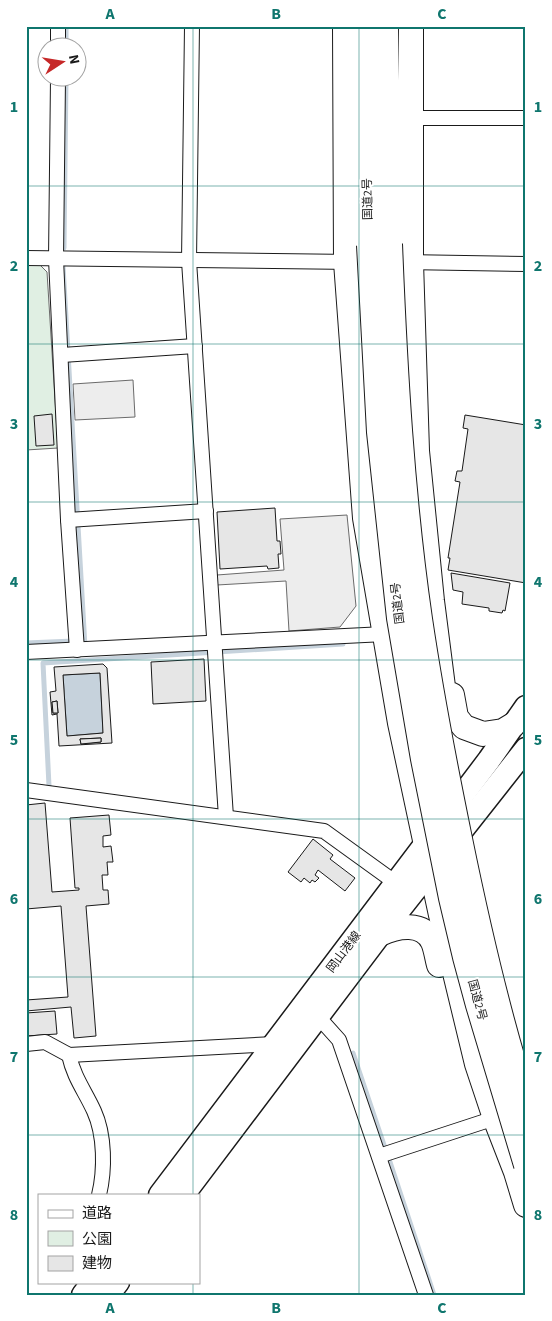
<svg xmlns="http://www.w3.org/2000/svg" width="552" height="1321" viewBox="0 0 552 1321" font-family="'Source Sans 3','Noto Sans JP',sans-serif">
<style>
.green{fill:#e0efe3;stroke:#6a6a6a}
.parking{fill:#ededed;stroke:#6a6a6a}
.water{fill:#c6d2dc;stroke:#6a6a6a}
.lines{fill:none;stroke-linecap:round;stroke-linejoin:round}
.stream{stroke:#c6d2dc;stroke-width:5}
.building{fill:#e6e6e6;stroke:#1a1a1a;fill-rule:evenodd}
.minor-casing{stroke:#1a1a1a;stroke-width:16}
.primary-casing{stroke:#1a1a1a;stroke-width:25}
.trunk-casing{stroke:#1a1a1a;stroke-width:26}
.minor{stroke:#fff;stroke-width:14}
.primary{stroke:#fff;stroke-width:22}
.trunk{stroke:#fff;stroke-width:24}
.trunk-bridge-casing{stroke:#1a1a1a;stroke-width:26;stroke-linecap:butt}
.trunk-bridge{stroke:#fff;stroke-width:24}
.grid{fill:none;stroke:#0f766e;stroke-width:1;stroke-opacity:0.55}
.labels{text-anchor:middle;dominant-baseline:central;stroke-width:4;stroke-linejoin:round;paint-order:stroke}
.street-label{font-size:12px;fill:#1a1a1a;stroke:#fff}
.neatline{fill:none;stroke:#0f766e;stroke-width:2}
.grid-label{font-size:16px;text-anchor:middle;font-weight:bold;fill:#0f766e}
</style>
<rect width="100%" height="100%" fill="#fff"/>
<polygon class="green" points="26,264 40,265 47,272 58,448 26,450"/>
<g class="parking">
<polygon points="133,380 135,417 75,420 73,384"/>
<polygon points="347,515 356,606 340,627 289,631 286,581 217,585 217,575 284,570 280,519"/>
</g>
<polygon class="water" points="100,673 103,733 67,736 63,675"/>
<g class="lines">
<g class="stream">
<polyline points="66,48 66,26"/>
<polyline points="64,248 66,78"/>
<polyline points="63,266 85,647"/>
<polyline points="26,643 74,641"/>
<polyline points="49,786 43,663 343,644"/>
<polyline points="353,1053 384,1145"/>
<polyline points="389,1159 434,1295"/>
</g>
</g>
<g class="building">
<polygon points="52,414 54,445 36,446 34,416"/>
<polygon points="465,415 526,425 526,583 448,570 450,558 448,558 460,482 455,481 457,471 462,471 468,429 463,428"/>
<polygon points="275,508 277,541 280,541 281,554 278,554 279,568 268,569 267,566 220,569 217,512"/>
<polygon points="451,573 510,583 505,611 503,610 502,613 489,611 489,608 462,604 463,592 453,590"/>
<polygon points="204,659 206,701 153,704 151,662"/>
<path d="M103,664L107,668L112,743L59,746L57,714L52,715L50,692L56,691L54,667ZM100,673L103,733L67,736L63,675ZM57,701L58,713H53L52,702ZM101,738V742L81,744L80,739Z"/>
<polygon points="57,701 58,713 53,713 52,702"/>
<polygon points="101,738 101,742 81,744 80,739"/>
<polygon points="45,803 52,892 79,890 79,888 75,888 70,818 109,815 111,835 103,836 103,847 111,846 113,862 107,862 108,875 102,875 103,890 108,890 109,904 86,906 96,1036 74,1038 71,1007 26,1011 26,1000 68,997 61,906 26,909 26,805"/>
<polygon points="313,839 333,855 330,859 355,878 345,891 318,870 315,875 319,878 315,882 312,880 310,883 304,878 301,882 288,872"/>
<polygon points="55,1011 57,1034 26,1036 26,1013"/>
</g>
<g class="lines">
<defs>
<g id="minor">
<polyline points="192,26 189,261 226,817"/>
<polyline points="58,48 58,26"/>
<polyline points="58,78 56,259 68,520 77,650"/>
<polyline points="410,118 526,118"/>
<polyline points="26,258 353,262"/>
<polyline points="404,262 526,264"/>
<polyline points="62,355 195,346"/>
<polyline points="68,520 206,511"/>
<polyline points="26,652 385,634"/>
<polyline points="26,790 324,831 396,883"/>
<polyline points="313,1011 339,1040 426,1295"/>
<polyline points="26,1044 45,1042 69,1055 274,1044"/>
<path d="M69,1055C74,1078 85,1091 94,1111C105,1135 105,1170 99,1195"/>
<polyline points="379,1156 495,1118"/>
</g>
<g id="primary">
<polyline points="160,1195 489,760 526,707"/>
<polyline points="183,1195 380,934 526,749"/>
<polyline points="83,1295 93,1282"/>
<polyline points="108,1295 118,1282"/>
</g>
<g id="trunk">
<polyline points="345,26 346,262 365,518 400,723 441,915 477,1064 495,1118 516,1172 526,1205"/>
<polyline points="365,26 369,245"/>
<polyline points="386,26 390,244"/>
<polyline points="411,26 411,262 417,451 432,601 447,718"/>
<polyline points="452,695 456,717 464,727 483,734 503,731 513,725"/>
<path d="M380,934C397,926 423,921 433,942C436,949 437,958 439,965"/>
</g>
</defs>
<use href="#minor" class="minor-casing"/>
<use href="#primary" class="primary-casing"/>
<use href="#trunk" class="trunk-casing"/>
<use href="#minor" class="minor"/>
<use href="#primary" class="primary"/>
<use href="#trunk" class="trunk"/>
<defs>
<g id="trunk-bridge">
<path d="M390,244C395,369 402,495 420,619C431,693 445,766 460,839C478,927 498,1016 526,1102"/>
<polyline points="369,245 379,432 399,618 423,759 451,898 465,957 478,1005 526,1165"/>
</g>
</defs>
<use href="#trunk-bridge" class="trunk-bridge-casing"/>
<use href="#trunk-bridge" class="trunk-bridge"/>
</g>
<path class="grid" d="M193,26V1195M359,26V1295M26,186H526M26,344H526M26,502H526M26,660H526M26,819H526M26,977H526M26,1135H526M193,1282V1295"/>
<g class="labels">
<g class="street-label">
<text transform="translate(368 199) rotate(-91)">国道2号</text>
<text transform="translate(398 603) rotate(-97)">国道2号</text>
<text transform="translate(344 952) rotate(-53)">岡山港線</text>
<text transform="translate(477 1000) rotate(75)">国道2号</text>
</g>
</g>
<rect width="552" height="1321" fill="none" stroke="#ffffff" stroke-width="55"/>
<rect x="38" y="1194" width="162" height="90" fill="#ffffff" stroke="#a3a3a3"/>
<rect x="48" y="1210" width="25" height="8" fill="#ffffff" stroke="#a3a3a3"/>
<text x="82" y="1218" font-size="15" fill="#1a1a1a">道路</text>
<rect x="48" y="1231" width="25" height="15" fill="#e0efe3" stroke="#a3a3a3"/>
<text x="82" y="1244" font-size="15" fill="#1a1a1a">公園</text>
<rect x="48" y="1256" width="25" height="15" fill="#e6e6e6" stroke="#a3a3a3"/>
<text x="82" y="1268" font-size="15" fill="#1a1a1a">建物</text>
<g transform="translate(62 62) rotate(78)"><circle r="24" fill="#ffffff" stroke="#a3a3a3"/>
<path d="M0-4L9 19L0 12L-9 19Z" fill="#c62828"/>
<text y="-8" font-size="14" font-weight="bold" text-anchor="middle" fill="#1a1a1a">N</text>
</g>
<rect x="28" y="28" width="496" height="1266" class="neatline"/>
<g class="grid-label">
<text x="110" y="19">A</text>
<text x="276" y="19">B</text>
<text x="442" y="19">C</text>
<text x="14" y="112">1</text>
<text x="538" y="112">1</text>
<text x="14" y="271">2</text>
<text x="538" y="271">2</text>
<text x="14" y="429">3</text>
<text x="538" y="429">3</text>
<text x="14" y="587">4</text>
<text x="538" y="587">4</text>
<text x="14" y="745">5</text>
<text x="538" y="745">5</text>
<text x="14" y="904">6</text>
<text x="538" y="904">6</text>
<text x="14" y="1062">7</text>
<text x="538" y="1062">7</text>
<text x="14" y="1220">8</text>
<text x="538" y="1220">8</text>
<text x="110" y="1313">A</text>
<text x="276" y="1313">B</text>
<text x="442" y="1313">C</text>
</g>
</svg>
